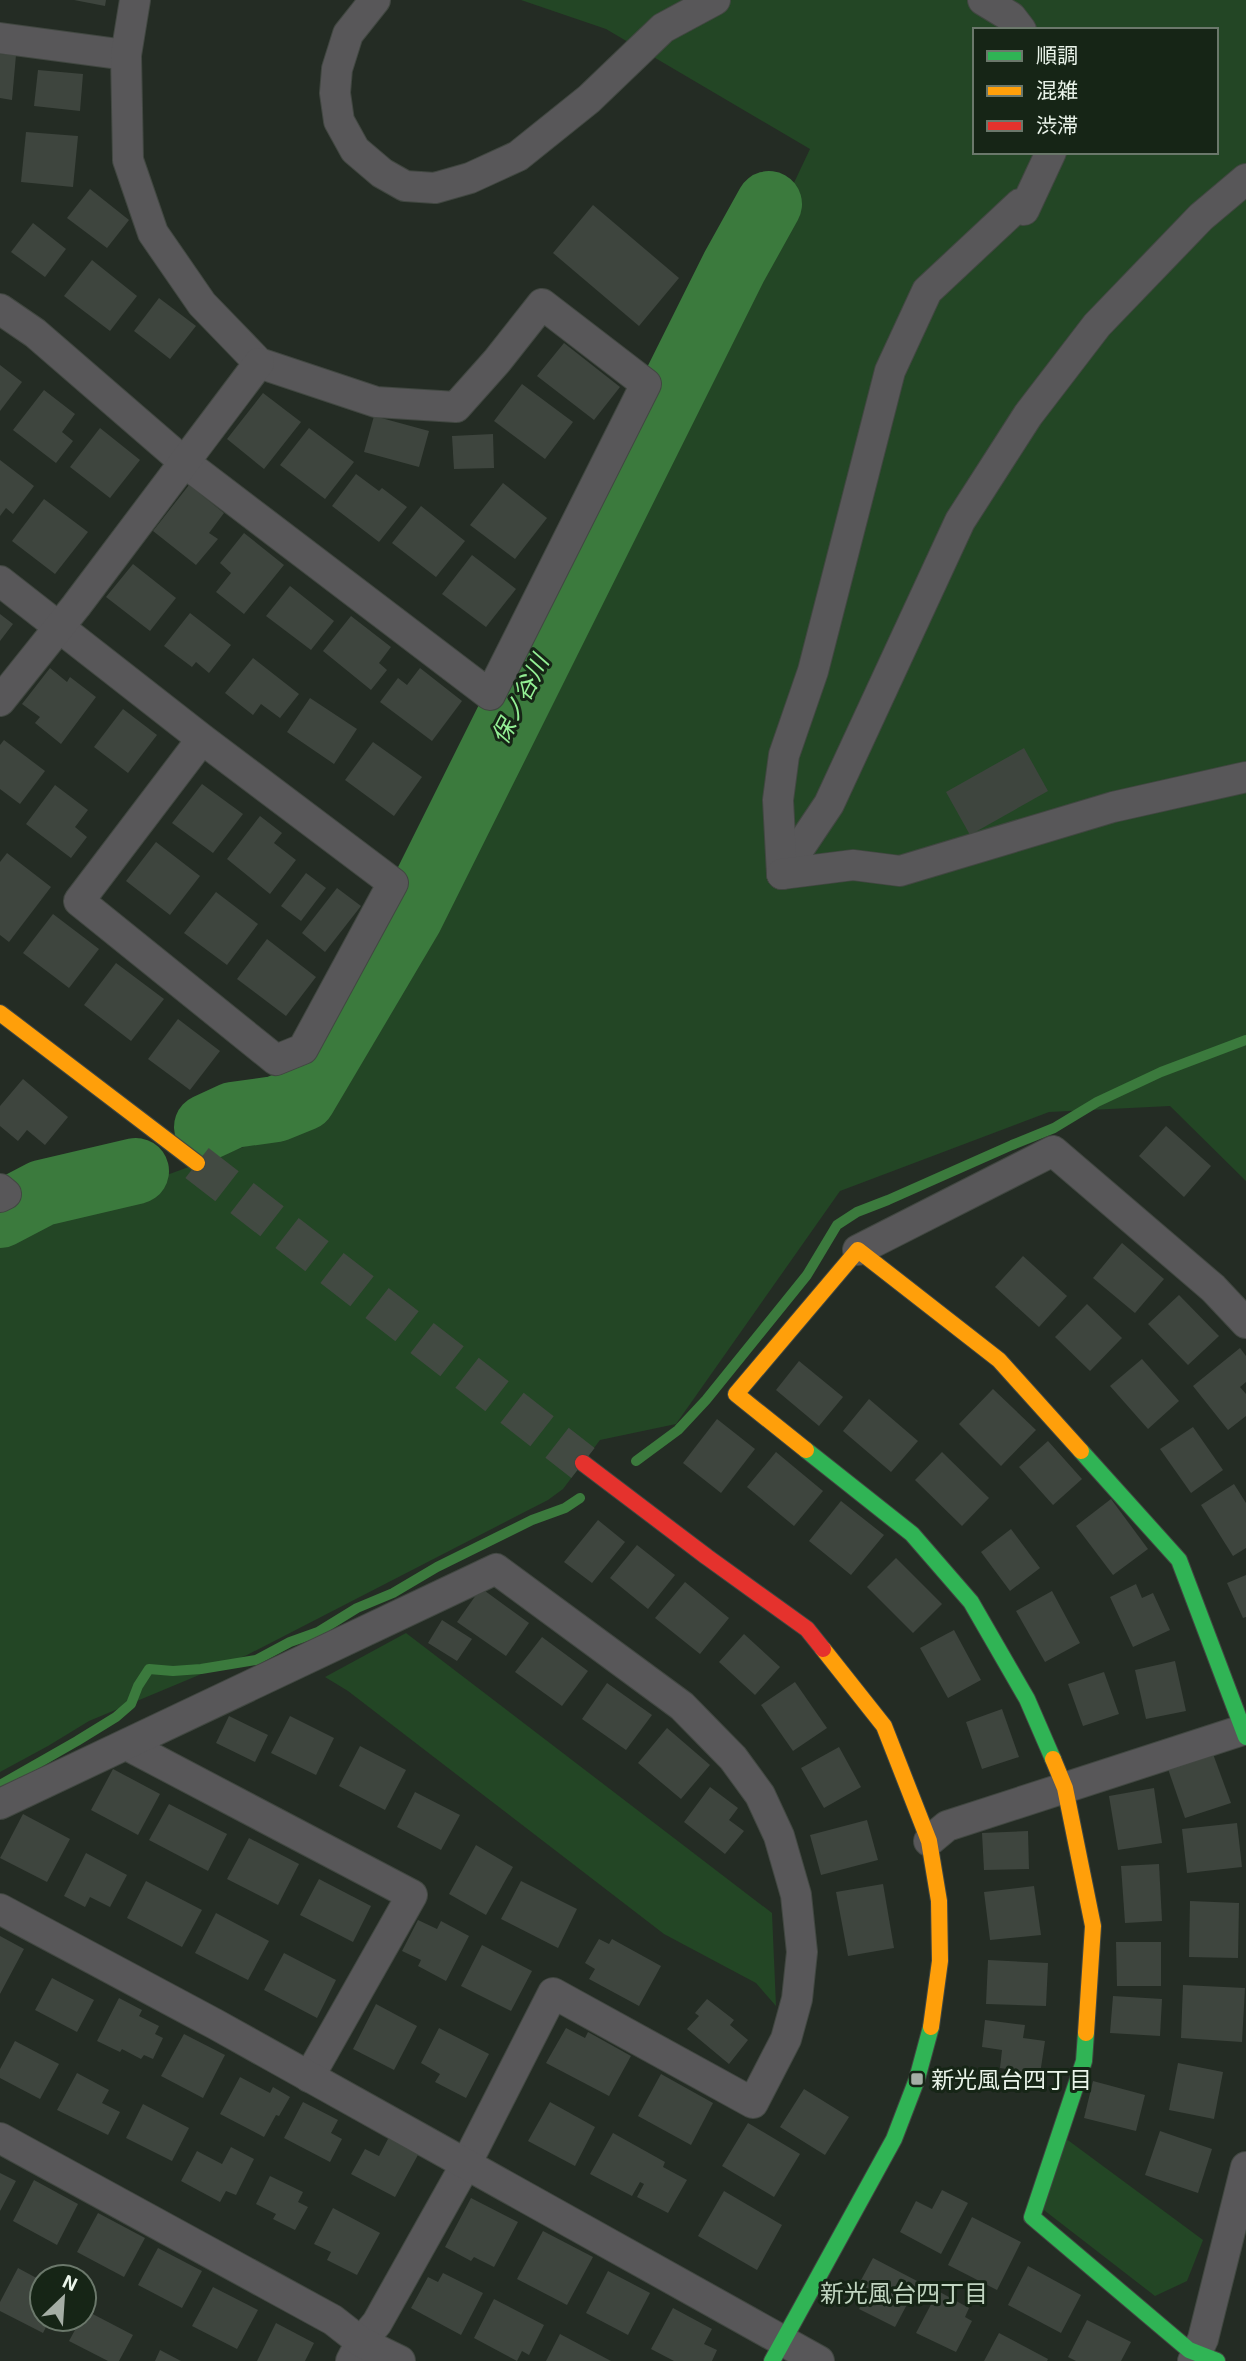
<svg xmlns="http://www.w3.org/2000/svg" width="1246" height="2361" viewBox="0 0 1246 2361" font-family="'Exo 2','Noto Sans JP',sans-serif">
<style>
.green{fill:#234625;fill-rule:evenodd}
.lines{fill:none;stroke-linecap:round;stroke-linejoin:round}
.stream{stroke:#3b7a3d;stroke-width:10}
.river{stroke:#3b7a3d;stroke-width:66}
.building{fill:#3e453e}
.secondary-tunnel{stroke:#424a42;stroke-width:38;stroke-dasharray:38 19;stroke-linecap:butt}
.street-casing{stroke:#414741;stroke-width:32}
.fast-casing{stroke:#414741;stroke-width:18}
.slow-casing{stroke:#414741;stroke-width:18}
.jam-casing{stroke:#414741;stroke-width:18}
.street{stroke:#585759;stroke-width:30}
.fast{stroke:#30b455;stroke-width:16}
.slow{stroke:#ff9f0a;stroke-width:16}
.jam{stroke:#e5322d;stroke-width:16}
.poi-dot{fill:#a5aea5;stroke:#162516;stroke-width:2.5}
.labels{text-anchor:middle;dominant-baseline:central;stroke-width:6;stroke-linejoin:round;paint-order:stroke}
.poi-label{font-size:23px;fill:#eaf4ea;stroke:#162516;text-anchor:start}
.water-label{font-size:24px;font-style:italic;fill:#94f095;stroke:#162516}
.neighbourhood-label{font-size:24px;fill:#c0d4c0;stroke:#162516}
</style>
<rect width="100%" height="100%" fill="#242c24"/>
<g class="green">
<path d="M521,0H1246V1181L1170,1106L1049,1112L840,1191L676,1424L600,1440L563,1489L548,1500L247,1655L89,1721L48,1746L0,1772V1232L9,1226L153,1180L312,1122L434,930L674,436L810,149L606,29ZM975,30H1216V152H975Z"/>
<polygon points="406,1633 772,1913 776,2006 756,1983 664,1934 348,1691 325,1677"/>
<polygon points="1065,2138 1203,2240 1187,2281 1155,2296 1040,2207"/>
</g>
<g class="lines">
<g class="stream">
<polyline points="636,1461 678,1430 706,1400 807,1275 837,1225 857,1212 888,1200 1012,1145 1054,1128 1097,1102 1161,1072 1246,1040"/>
<polyline points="0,1785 77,1741 116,1717 131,1704 138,1686 149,1669 173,1671 201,1669 256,1660 290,1642 318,1632 357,1608 393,1593 437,1567 532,1520 565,1508 580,1498"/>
</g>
<g class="river">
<polyline points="207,1127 233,1115 276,1109 303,1098 410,917 734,267 769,204"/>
<polyline points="0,1215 42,1193 136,1171"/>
</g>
</g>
<g class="building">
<polygon points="74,0 106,0 105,6"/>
<polygon points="0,54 16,55 12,100 0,98"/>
<polygon points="38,70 83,74 80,111 34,106"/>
<polygon points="26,132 78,136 73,187 21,182"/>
<polygon points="90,189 129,220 107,248 67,218"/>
<polygon points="593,205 679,278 639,326 553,253"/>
<polygon points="33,223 66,249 45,277 11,252"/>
<polygon points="92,260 137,296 110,331 64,296"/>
<polygon points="159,298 196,326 170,359 134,331"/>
<polygon points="564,343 620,387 594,420 537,376"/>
<polygon points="0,365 22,382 0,411"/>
<polygon points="522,384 573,422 545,459 494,421"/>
<polygon points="44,390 75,414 62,432 73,441 56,463 13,430"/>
<polygon points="263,393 301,422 264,469 227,439"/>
<polygon points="374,416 429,431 419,467 364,452"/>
<polygon points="100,428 140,460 110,498 70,467"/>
<polygon points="309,428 354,462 325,499 280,465"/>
<polygon points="493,434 494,468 454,469 452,436"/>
<polygon points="0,460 34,486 13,514 6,508 0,516"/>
<polygon points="356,474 379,491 382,488 407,507 379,542 332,506"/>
<polygon points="503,483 547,518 515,559 470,525"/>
<polygon points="189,485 224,513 209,533 218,539 196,565 153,531"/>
<polygon points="44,499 88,532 55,574 12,541"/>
<polygon points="421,506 465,541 436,577 392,543"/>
<polygon points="244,533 284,565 244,614 216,592 231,573 220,563"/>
<polygon points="472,555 516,589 486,627 442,594"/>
<polygon points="133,564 176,598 150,631 106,597"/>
<polygon points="290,586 334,621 311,650 266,616"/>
<polygon points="190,613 231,645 209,673 196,662 192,667 164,646"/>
<polygon points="0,614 13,624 0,641"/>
<polygon points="351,616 391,647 379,663 387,670 371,690 323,651"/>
<polygon points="253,658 299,694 280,718 261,704 253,715 225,693"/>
<polygon points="50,668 67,682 70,677 96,697 61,744 35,723 40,717 22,704"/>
<polygon points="420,668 462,701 432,741 380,702 398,678 407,685"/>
<polygon points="310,698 357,729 334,764 287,732"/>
<polygon points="123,709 157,735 128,773 94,747"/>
<polygon points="4,740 45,771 20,804 0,789 0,745"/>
<polygon points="373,742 422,777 394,816 345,780"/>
<polygon points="1024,748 1048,791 970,835 946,792"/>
<polygon points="202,784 243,814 213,853 172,823"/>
<polygon points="55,785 88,810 75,827 87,837 71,858 26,824"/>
<polygon points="260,816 282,833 274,843 296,860 270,894 227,859"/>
<polygon points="156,842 200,876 170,915 126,881"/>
<polygon points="7,853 51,887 9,942 0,935 0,862"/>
<polygon points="306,873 326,888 301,921 281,906"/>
<polygon points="337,888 361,906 325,952 302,933"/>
<polygon points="216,892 258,924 227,965 184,933"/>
<polygon points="53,914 99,949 69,988 23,953"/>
<polygon points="267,939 316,977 286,1016 237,979"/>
<polygon points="116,963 164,999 131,1041 84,1005"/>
<polygon points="178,1019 220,1051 190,1090 148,1059"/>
<polygon points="23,1079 68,1117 45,1145 27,1130 18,1141 0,1126 0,1106"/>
<polygon points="1166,1126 1211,1166 1184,1197 1139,1156"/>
<polygon points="1122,1243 1164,1279 1135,1313 1093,1278"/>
<polygon points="1023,1256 1067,1296 1039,1327 995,1287"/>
<polygon points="1179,1295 1219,1336 1188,1365 1148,1324"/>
<polygon points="1087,1304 1122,1338 1090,1371 1055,1337"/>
<polygon points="1240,1348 1246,1356 1246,1382 1240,1387 1246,1394 1246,1416 1228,1430 1193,1386"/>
<polygon points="1142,1359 1179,1401 1148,1429 1110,1386"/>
<polygon points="799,1361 843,1397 819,1426 776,1390"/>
<polygon points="993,1389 1036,1430 1001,1466 959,1424"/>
<polygon points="869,1399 918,1441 891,1472 843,1431"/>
<polygon points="717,1419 755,1449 721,1493 683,1463"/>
<polygon points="1193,1427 1223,1470 1191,1493 1160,1449"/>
<polygon points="1048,1441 1082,1479 1053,1505 1019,1467"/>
<polygon points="776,1452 823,1491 794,1526 747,1487"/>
<polygon points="942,1452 989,1498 962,1526 915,1480"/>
<polygon points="1234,1484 1246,1503 1246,1548 1233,1556 1201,1505"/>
<polygon points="1111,1499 1148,1549 1113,1575 1076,1526"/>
<polygon points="841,1501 884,1535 851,1575 809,1541"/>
<polygon points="598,1520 625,1542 592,1583 564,1562"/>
<polygon points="1011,1529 1040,1568 1010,1591 981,1552"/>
<polygon points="637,1545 675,1575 648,1609 610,1578"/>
<polygon points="896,1558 942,1604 913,1633 867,1587"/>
<polygon points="1246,1575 1246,1617 1243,1618 1227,1583"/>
<polygon points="685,1582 729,1618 700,1654 655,1618"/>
<polygon points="1136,1584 1142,1598 1153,1593 1170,1630 1133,1647 1110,1597"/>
<polygon points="481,1588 529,1623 506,1656 457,1622"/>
<polygon points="1052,1591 1080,1643 1045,1662 1016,1611"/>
<polygon points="442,1620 472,1639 457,1661 428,1643"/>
<polygon points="954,1630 981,1680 948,1698 920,1648"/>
<polygon points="744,1634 780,1667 755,1695 719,1662"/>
<polygon points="542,1637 588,1671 562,1706 515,1672"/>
<polygon points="1175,1661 1186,1711 1146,1719 1135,1670"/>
<polygon points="1104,1672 1119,1714 1083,1726 1068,1684"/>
<polygon points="795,1682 827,1728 793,1751 761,1705"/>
<polygon points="607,1683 652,1715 626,1750 582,1719"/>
<polygon points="1002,1709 1019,1757 982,1769 966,1722"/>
<polygon points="229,1716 268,1735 255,1762 216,1743"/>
<polygon points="290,1716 334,1738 316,1775 271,1753"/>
<polygon points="667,1728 710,1765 681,1799 638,1763"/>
<polygon points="360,1746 406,1770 385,1810 339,1786"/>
<polygon points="839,1747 861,1787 824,1808 801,1768"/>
<polygon points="1213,1754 1231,1803 1185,1818 1168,1769"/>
<polygon points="113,1769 160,1794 138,1835 91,1810"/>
<polygon points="710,1787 738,1808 729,1820 744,1831 725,1854 684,1822"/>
<polygon points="1154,1788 1162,1843 1118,1850 1109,1796"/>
<polygon points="415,1792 460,1815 441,1850 397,1827"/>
<polygon points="169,1804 227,1834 208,1871 149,1840"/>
<polygon points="23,1814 70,1839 47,1882 0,1858"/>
<polygon points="867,1820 878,1860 821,1875 810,1835"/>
<polygon points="1237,1823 1242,1867 1187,1873 1182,1829"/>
<polygon points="1028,1831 1029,1869 984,1870 982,1833"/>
<polygon points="249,1838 299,1864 278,1905 227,1879"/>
<polygon points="476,1845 513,1867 486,1915 449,1894"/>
<polygon points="86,1853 127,1875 110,1907 90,1897 85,1907 64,1896"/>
<polygon points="1159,1864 1162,1921 1125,1923 1121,1866"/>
<polygon points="319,1879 371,1906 353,1942 300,1915"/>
<polygon points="146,1881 202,1910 182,1947 127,1918"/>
<polygon points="521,1881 577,1909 558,1948 501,1919"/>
<polygon points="883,1884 894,1948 848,1956 836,1892"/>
<polygon points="1034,1886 1041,1935 990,1940 984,1892"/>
<polygon points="1190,1901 1239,1903 1238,1958 1189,1957"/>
<polygon points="216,1913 269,1941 248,1980 195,1953"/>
<polygon points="418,1920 437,1929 441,1921 469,1936 446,1981 418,1966 421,1960 402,1951"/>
<polygon points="0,1936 24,1949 0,1994"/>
<polygon points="599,1939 609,1944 612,1939 661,1966 639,2006 589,1979 595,1969 585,1963"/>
<polygon points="1116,1942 1161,1942 1161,1986 1117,1986"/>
<polygon points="482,1945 532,1971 511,2011 461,1986"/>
<polygon points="284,1953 336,1980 317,2018 264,1990"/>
<polygon points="988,1960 1048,1963 1046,2006 986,2004"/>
<polygon points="52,1978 94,2000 77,2032 35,2010"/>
<polygon points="1183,1985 1245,1988 1242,2042 1181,2038"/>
<polygon points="1113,1996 1162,1999 1160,2036 1110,2033"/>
<polygon points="119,1998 142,2010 139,2016 159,2026 155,2034 163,2038 153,2059 144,2055 141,2059 122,2049 120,2052 97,2041"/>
<polygon points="707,1999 734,2020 730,2025 748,2040 729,2064 687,2029 699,2016 695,2013"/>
<polygon points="376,2004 417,2026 394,2070 353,2049"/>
<polygon points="985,2020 1025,2025 1023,2038 1045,2041 1040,2074 1000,2068 1002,2050 982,2047"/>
<polygon points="439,2028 489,2054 466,2098 435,2082 440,2074 421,2063"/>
<polygon points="566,2028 585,2038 588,2032 631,2056 609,2096 546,2063"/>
<polygon points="184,2034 225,2055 203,2098 161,2076"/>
<polygon points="15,2041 59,2064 40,2099 0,2078 0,2069"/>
<polygon points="1178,2063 1223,2072 1214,2119 1169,2110"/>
<polygon points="77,2073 109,2090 102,2103 120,2112 108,2135 57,2110"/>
<polygon points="661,2074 713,2103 691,2145 638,2116"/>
<polygon points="240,2077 270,2093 273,2087 290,2097 279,2116 276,2115 264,2137 220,2114"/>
<polygon points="1093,2081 1145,2095 1136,2131 1084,2118"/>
<polygon points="804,2089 849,2117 825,2155 780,2127"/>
<polygon points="303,2102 338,2120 331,2133 342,2139 330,2162 284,2138"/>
<polygon points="550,2102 595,2127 575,2166 528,2141"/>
<polygon points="143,2104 189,2128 172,2161 126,2138"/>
<polygon points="748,2123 800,2154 774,2197 722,2166"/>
<polygon points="1160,2131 1212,2149 1198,2193 1145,2175"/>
<polygon points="613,2133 665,2162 663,2167 687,2180 668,2213 637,2197 644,2184 640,2182 632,2196 590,2174"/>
<polygon points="389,2137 419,2153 395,2197 351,2174 365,2149 379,2156"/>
<polygon points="231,2147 254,2159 236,2195 226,2191 220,2202 181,2181 197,2151 222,2164"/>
<polygon points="0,2173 16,2181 0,2211"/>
<polygon points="270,2176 303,2192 298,2202 308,2207 295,2230 273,2219 276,2214 256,2204"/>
<polygon points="34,2180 78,2204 57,2245 13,2221"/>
<polygon points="942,2190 968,2203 941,2254 900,2232 916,2201 932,2209"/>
<polygon points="724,2191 782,2225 757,2270 698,2236"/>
<polygon points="471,2198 518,2222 494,2267 474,2257 471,2261 445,2247"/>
<polygon points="333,2208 380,2233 357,2275 327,2260 331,2252 314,2244"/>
<polygon points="98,2213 145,2238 124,2277 77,2252"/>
<polygon points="972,2217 1021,2242 997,2290 948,2265"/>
<polygon points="543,2231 593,2257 567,2305 517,2279"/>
<polygon points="158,2248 202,2271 182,2308 138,2285"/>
<polygon points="873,2258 919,2282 895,2327 859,2309 865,2298 854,2293"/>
<polygon points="1028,2266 1081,2295 1061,2333 1008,2305"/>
<polygon points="18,2268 42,2281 42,2319 50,2319 43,2333 0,2311 0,2302"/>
<polygon points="608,2271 650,2293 628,2335 586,2313"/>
<polygon points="443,2273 483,2293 461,2335 411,2308 428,2277 438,2282"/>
<polygon points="213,2287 258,2310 237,2349 192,2326"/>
<polygon points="938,2291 969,2308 965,2317 972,2321 956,2352 916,2333"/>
<polygon points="494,2299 544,2325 529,2355 522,2351 517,2361 474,2338"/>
<polygon points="673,2308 712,2329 704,2344 717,2350 712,2361 674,2361 651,2349"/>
<polygon points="85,2310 133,2335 119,2361 108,2361 69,2341 81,2319 84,2319"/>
<polygon points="1087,2320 1131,2342 1121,2361 1076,2361 1068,2357"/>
<polygon points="276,2323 314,2343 305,2361 257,2361"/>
<polygon points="999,2333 1048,2359 1047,2361 984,2361"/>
<polygon points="560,2334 611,2361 546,2361"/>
<polygon points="160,2350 181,2361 155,2361"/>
</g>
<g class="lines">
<polyline class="secondary-tunnel" points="197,1163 583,1463"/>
<defs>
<g id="street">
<polyline points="375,0 348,34 337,69 335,93 339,121 355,150 382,173 405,186 435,188 470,178 518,156 589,99 663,28 715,0"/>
<polyline points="983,0 1011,17 1021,30"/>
<polyline points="0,38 126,55"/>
<polyline points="0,309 35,333 184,462 490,695 646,384 542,304 497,361 456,407 376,402 259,363 202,304 153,233 128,160 126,55 135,0"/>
<polyline points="0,581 202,739 393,883 303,1049 276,1060 79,901 202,739"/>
<polyline points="0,701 76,606 259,363"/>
<polyline points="782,874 829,804 960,521 1028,415 1097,325 1201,217 1246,179"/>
<polyline points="782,874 778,800 784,755 813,671 890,371 927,291 1020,204 1024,210 1051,152"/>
<polyline points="782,874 853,865 900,871 1113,807 1246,777"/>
<polyline points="0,1189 6,1194 0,1197"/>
<polyline points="858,1250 1053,1151 1213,1288 1246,1323"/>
<polyline points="127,1745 412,1895 309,2077"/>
<polyline points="0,1804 496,1569 682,1706 733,1758 760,1795 779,1836 796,1895 802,1952 797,1999 786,2039 753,2103 553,1993 466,2164 377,2323 361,2342 351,2361"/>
<polyline points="929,1841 947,1826 1246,1729"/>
<polyline points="0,1909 215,2024 819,2361"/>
<polyline points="0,2138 333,2320 361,2342 400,2361"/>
<polyline points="1193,2361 1203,2339 1246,2167"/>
</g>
<g id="fast">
<polyline points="806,1450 912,1534 971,1602 1027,1699 1053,1759"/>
<polyline points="1081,1451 1179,1560 1246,1737"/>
<polyline points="1086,2033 1084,2061 1032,2217 1189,2350 1217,2361"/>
<polyline points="772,2361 894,2139 917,2079 931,2027"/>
</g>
<g id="slow">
<polyline points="0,1013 197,1163"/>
<polyline points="806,1450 736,1394 858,1250 999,1360 1081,1451"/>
<polyline points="823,1649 884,1726 929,1841 939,1901 940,1961 931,2027"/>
<polyline points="1053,1759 1065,1788 1093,1926 1086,2033"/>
</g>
<polyline id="jam" points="583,1463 707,1557 807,1629 823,1649"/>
</defs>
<use href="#street" class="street-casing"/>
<use href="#fast" class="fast-casing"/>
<use href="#slow" class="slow-casing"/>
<use href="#jam" class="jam-casing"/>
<use href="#street" class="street"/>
<use href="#fast" class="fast"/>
<use href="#slow" class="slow"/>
<use href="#jam" class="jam"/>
</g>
<rect class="poi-dot" x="910" y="2072" width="14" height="14" rx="3.5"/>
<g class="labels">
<g class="poi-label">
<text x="931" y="2079">新光風台四丁目</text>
</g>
<g class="water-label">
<text transform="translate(519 699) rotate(-63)">保ノ谷川</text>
</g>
<g class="neighbourhood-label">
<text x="904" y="2292">新光風台四丁目</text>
</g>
</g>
<rect x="973" y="28" width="245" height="126" fill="#162516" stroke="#6b786b" stroke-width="2"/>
<rect x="987" y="51" width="35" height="10" fill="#30b455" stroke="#6b786b" stroke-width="2"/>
<text x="1036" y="63" font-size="21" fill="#eaf4ea">順調</text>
<rect x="987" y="86" width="35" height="10" fill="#ff9f0a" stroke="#6b786b" stroke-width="2"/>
<text x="1036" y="98" font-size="21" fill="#eaf4ea">混雑</text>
<rect x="987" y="121" width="35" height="10" fill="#e5322d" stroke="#6b786b" stroke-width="2"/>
<text x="1036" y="133" font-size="21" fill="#eaf4ea">渋滞</text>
<g transform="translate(63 2298) rotate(25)"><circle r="33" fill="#162516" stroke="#6b786b" stroke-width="2"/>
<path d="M0-5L12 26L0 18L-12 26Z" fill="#a5aea5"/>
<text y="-10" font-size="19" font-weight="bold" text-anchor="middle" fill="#eaf4ea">N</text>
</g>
</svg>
